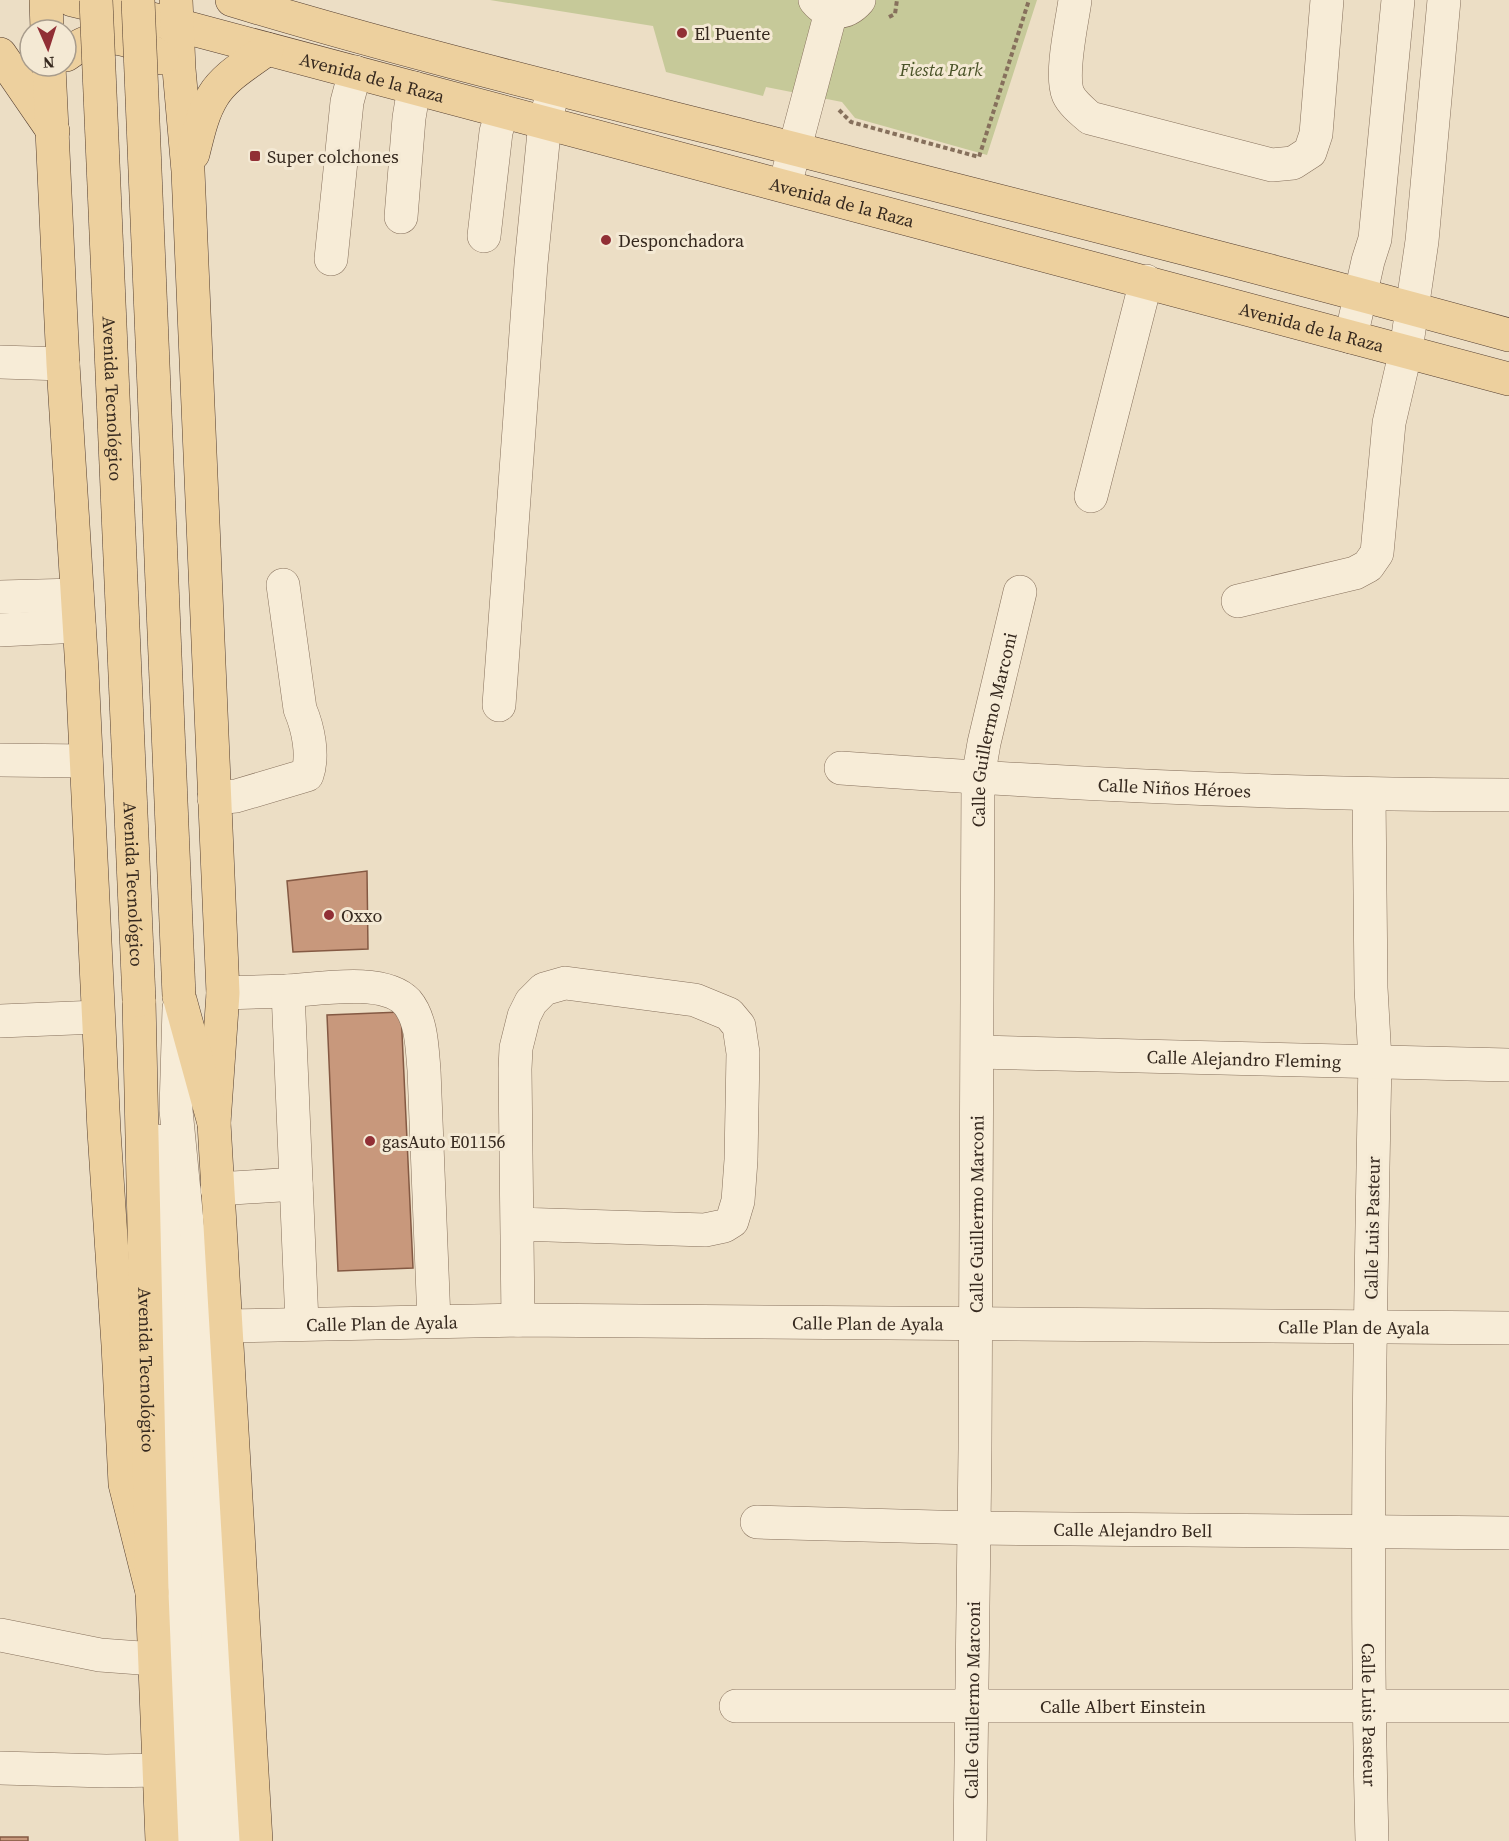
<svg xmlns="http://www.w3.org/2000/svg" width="1509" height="1841" viewBox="0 0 1509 1841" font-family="'Source Serif 4',serif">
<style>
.green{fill:#c6c999}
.building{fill:#c8987c;stroke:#845943;stroke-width:1.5}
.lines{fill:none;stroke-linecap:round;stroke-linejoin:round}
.minor-casing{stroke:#86705c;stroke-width:34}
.major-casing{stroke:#543e30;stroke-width:34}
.path{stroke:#86705c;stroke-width:4;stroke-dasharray:4.5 3;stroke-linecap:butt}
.minor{stroke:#f7ecd7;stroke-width:33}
.major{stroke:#edd09e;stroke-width:33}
.major-bridge-casing{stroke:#543e30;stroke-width:34;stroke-linecap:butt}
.major-bridge{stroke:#edd09e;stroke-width:33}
.poi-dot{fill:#912f35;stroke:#f4e9d4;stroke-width:2}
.labels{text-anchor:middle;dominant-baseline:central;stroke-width:6;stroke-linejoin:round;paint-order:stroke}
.poi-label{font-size:18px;fill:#36291f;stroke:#f4e9d4;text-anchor:start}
.park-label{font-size:18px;font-style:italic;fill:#495227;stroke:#f4e9d4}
.street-label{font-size:18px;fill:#36291f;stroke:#f4e9d4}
</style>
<rect width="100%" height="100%" fill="#ecdec5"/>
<polygon class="green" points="490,0 1037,0 987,155 855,118 842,102 766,87 763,96 666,72 653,26"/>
<g class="building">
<polygon points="367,871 368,949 293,952 287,881"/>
<polygon points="401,1012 413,1268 338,1271 327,1015"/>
<rect x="0" y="1837" width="28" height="4"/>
</g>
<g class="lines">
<defs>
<g id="minor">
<path d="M815,0C828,16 846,15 859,0"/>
<path d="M1075,0C1072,23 1060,73 1068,94C1072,103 1082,111 1090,118L1272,165L1293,163L1310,152L1316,134L1327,0"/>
<polyline points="785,185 831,12"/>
<polyline points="401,217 409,118 414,88"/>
<polyline points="484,236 496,132 502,112"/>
<polyline points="331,259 347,102 355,72"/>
<polyline points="1351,337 1368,261 1375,239 1398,0"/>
<polyline points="0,362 63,364"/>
<polyline points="1091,496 1146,281"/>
<polyline points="0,597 77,595"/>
<polyline points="1238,601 1355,573 1368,566 1377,553 1389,423 1406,350 1422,241 1444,0"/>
<polyline points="0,630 79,626"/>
<polyline points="499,705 531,264 545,122 554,88"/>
<polyline points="0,760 86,761"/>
<path id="s1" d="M841,768C1063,784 1286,795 1509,795"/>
<path id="s2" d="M1369,795L1371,988L1375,1060C1370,1321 1365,1581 1372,1841"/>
<path d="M214,798L236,796L307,775C314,755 308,728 300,709L283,585"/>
<polyline points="223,993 288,991"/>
<polyline points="179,1008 176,1110 200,1353 226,1841"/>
<polyline points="0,1021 98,1017"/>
<path id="s3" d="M978,1052L1509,1065"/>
<polyline points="157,1141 172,1353 194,1841"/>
<polyline points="217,1189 296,1184"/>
<polyline points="517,1224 705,1230 724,1226 732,1221 738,1201 741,1160 743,1053 739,1026 729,1014 695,1000 565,983 544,989 531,1002 524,1016 516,1048 515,1069 518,1320"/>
<path d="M302,1323L288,991C319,989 384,977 407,1002C422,1020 422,1048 424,1070L434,1321"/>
<path id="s4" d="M226,1326L518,1320L1509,1328"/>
<path id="s5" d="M757,1522L974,1528L1509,1533"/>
<polyline points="0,1635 100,1655 154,1659"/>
<path id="s6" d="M736,1706H1509"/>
<polyline points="0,1768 106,1771 159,1770"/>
<path id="s7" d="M970,1841L975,1449L978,778L984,743L1020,592"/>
</g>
<g id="major">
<polyline points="46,0 47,30"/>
<path id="s8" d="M72,0L177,25L1509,379"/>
<polyline points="176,0 179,69 188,171 223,993 214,1123"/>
<path d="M232,0C397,50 565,91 732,133C991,199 1251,264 1509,335"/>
<polyline points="0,54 53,131"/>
<path d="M66,55C99,28 129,36 162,58"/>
<polyline points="49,66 63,364 82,670 104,1131 118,1345 125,1484 152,1592"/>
<path d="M193,154C198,134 202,114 213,96C225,76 249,63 267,49"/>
<polyline points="179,996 214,1123 256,1841"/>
<path id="s9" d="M139,1000L152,1592L162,1841"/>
</g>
</defs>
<use href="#minor" class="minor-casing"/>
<use href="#major" class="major-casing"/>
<g class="path">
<polyline points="889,17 895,14 897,0"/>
<polyline points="839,110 851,122 979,157 1029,0"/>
</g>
<use href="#minor" class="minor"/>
<use href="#major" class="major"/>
<defs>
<g id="major-bridge">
<path id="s10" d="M96,0L139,1000"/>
<polyline points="138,0 179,996"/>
</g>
</defs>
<use href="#major-bridge" class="major-bridge-casing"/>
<use href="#major-bridge" class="major-bridge"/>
</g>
<g class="poi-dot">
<circle cx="682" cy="33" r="6"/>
<rect x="249" y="150" width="12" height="12" rx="3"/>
<circle cx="606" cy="240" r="6"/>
<circle cx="329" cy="915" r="6"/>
<circle cx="370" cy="1141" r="6"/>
</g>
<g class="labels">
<g class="poi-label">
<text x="694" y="33">El Puente</text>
<text x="267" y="156">Super colchones</text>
<text x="618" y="240">Desponchadora</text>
<text x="341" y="915">Oxxo</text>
<text x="382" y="1141">gasAuto E01156</text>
</g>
<g class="park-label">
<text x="941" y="69">Fiesta Park</text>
</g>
<g class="street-label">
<text stroke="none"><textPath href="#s8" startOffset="310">Avenida de la Raza</textPath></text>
<text stroke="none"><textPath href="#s8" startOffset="796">Avenida de la Raza</textPath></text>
<text stroke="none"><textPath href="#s8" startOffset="1282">Avenida de la Raza</textPath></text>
<text stroke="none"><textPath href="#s10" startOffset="399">Avenida Tecnológico</textPath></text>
<text stroke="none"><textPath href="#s7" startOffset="1113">Calle Guillermo Marconi</textPath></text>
<text stroke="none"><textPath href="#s1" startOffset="334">Calle Niños Héroes</textPath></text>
<text stroke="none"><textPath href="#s10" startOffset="885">Avenida Tecnológico</textPath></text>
<text stroke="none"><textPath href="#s3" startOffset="266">Calle Alejandro Fleming</textPath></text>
<text stroke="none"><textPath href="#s7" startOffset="627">Calle Guillermo Marconi</textPath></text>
<text transform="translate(1372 1228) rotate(-89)">Calle Luis Pasteur</text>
<text stroke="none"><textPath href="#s4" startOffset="642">Calle Plan de Ayala</textPath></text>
<text stroke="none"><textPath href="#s4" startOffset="156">Calle Plan de Ayala</textPath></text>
<text stroke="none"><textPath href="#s4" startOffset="1128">Calle Plan de Ayala</textPath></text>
<text stroke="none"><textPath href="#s9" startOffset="370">Avenida Tecnológico</textPath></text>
<text stroke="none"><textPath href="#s5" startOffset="376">Calle Alejandro Bell</textPath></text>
<text stroke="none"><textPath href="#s7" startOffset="141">Calle Guillermo Marconi</textPath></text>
<text stroke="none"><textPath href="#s6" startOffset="387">Calle Albert Einstein</textPath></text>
<text stroke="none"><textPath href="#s2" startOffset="920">Calle Luis Pasteur</textPath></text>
</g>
</g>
<g transform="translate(48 48) rotate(177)"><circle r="28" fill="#f4e9d4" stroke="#a89c8c" stroke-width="1.5"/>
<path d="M0-4.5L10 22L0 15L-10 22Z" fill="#912f35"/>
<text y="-9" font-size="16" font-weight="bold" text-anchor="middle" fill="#36291f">N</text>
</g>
</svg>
